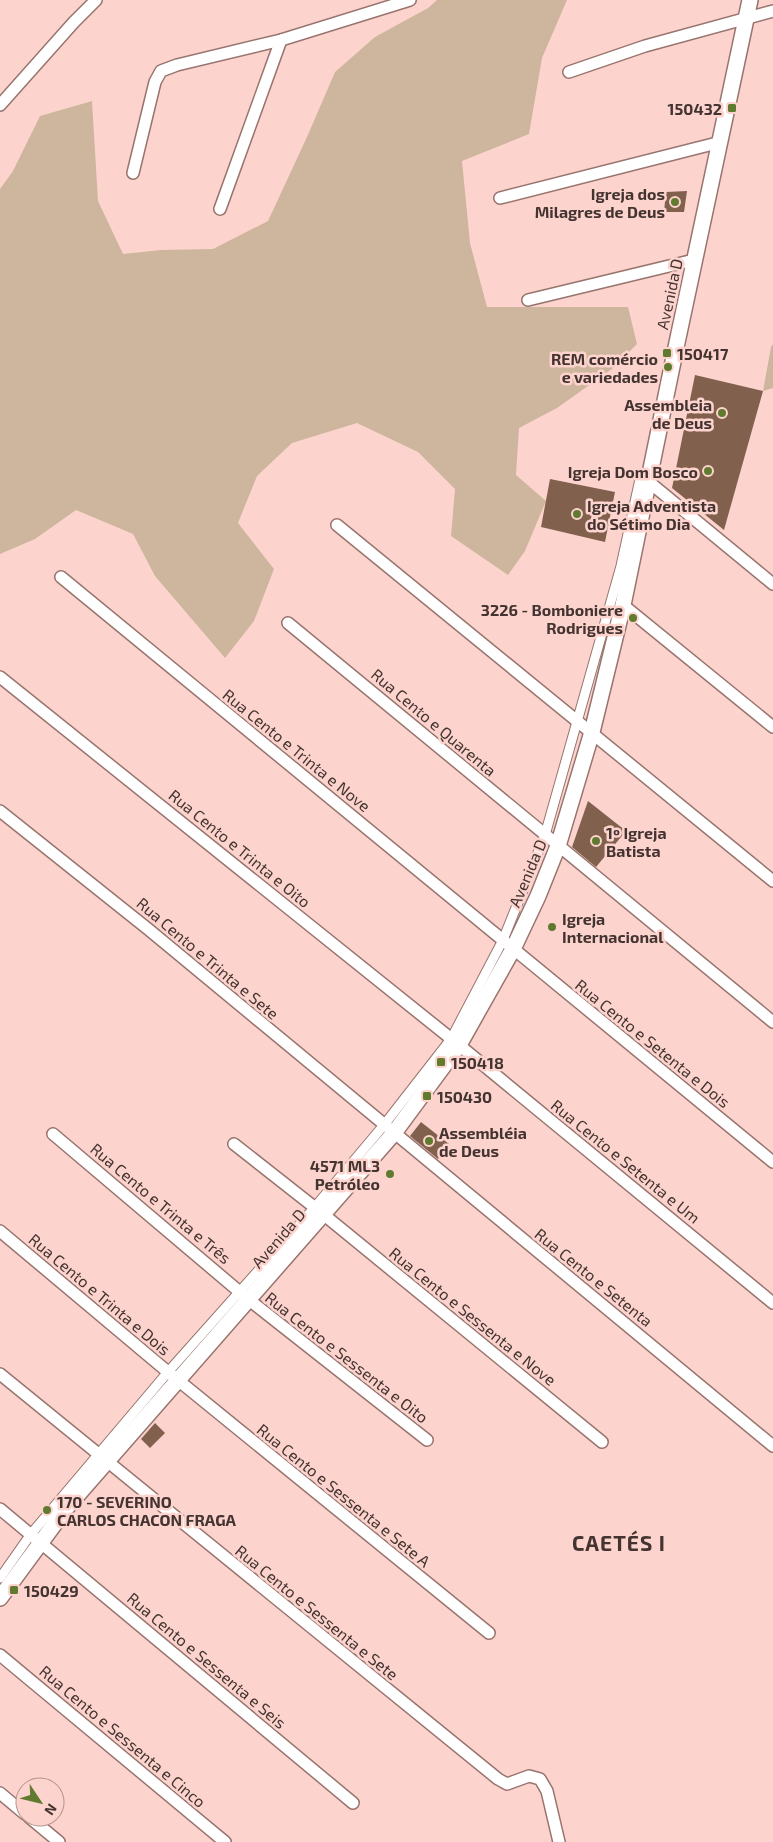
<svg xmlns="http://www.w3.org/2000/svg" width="773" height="1842" viewBox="0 0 773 1842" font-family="'Exo 2',sans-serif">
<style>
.green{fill:#cdb69d}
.building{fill:#82604e}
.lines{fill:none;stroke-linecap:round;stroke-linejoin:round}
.pedestrian-casing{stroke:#98746e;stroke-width:11}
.minor-casing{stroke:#98746e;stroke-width:14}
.tertiary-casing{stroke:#98746e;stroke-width:18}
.pedestrian{stroke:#fff;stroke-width:9}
.minor{stroke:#fff;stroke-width:11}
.tertiary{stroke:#fff;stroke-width:15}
.poi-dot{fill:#607b2f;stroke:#fdd4cd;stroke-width:2}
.labels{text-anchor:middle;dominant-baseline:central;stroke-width:5;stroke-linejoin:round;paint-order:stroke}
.poi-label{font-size:16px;font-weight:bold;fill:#443431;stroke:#fdd4cd;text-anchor:start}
.street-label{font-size:16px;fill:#443431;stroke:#fdd4cd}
.district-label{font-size:21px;font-weight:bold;letter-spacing:1px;fill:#443431;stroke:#fdd4cd}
</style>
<rect width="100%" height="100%" fill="#fdd4cd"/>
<g class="green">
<polygon points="437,0 567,0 542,58 529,134 462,161 470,243 487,307 628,307 637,344 612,369 557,408 519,428 516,475 546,501 525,551 508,575 451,536 455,489 418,452 357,423 292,443 257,476 238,523 274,569 254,621 225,658 155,576 133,534 76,510 35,539 0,554 0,189 13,171 40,116 92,101 98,201 123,254 161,250 213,249 268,221 307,137 335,72 375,37 428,8"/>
<polygon points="773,344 773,388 763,391 771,347"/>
</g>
<g class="building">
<polygon points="687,191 684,212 664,212 666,192"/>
<polygon points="695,375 763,391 724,530 672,488"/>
<polygon points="550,479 615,492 605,542 541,527"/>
<polygon points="588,801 626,831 596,867 572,847"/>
<polygon points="421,1122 449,1144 438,1159 410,1136"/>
<polygon points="155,1423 165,1433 150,1448 141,1439"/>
</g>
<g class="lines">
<defs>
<polyline id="pedestrian" points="0,1578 31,1534 168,1372 315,1207 384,1125 451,1039 503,940 545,835 621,566 640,479"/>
<g id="minor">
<polyline points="569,72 645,46 773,11"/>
<polyline points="0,105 74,22 96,0"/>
<polyline points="133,173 155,82 161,71 177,65 281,40 410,0"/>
<polyline points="500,198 721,142"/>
<polyline points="220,209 281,40"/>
<polyline points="528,300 694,260"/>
<polyline points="649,482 773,584"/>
<polyline points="337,525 773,881"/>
<polyline points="61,577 773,1162"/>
<polyline points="623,605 773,727"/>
<polyline points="288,623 773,1022"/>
<polyline points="0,677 459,1045 773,1303"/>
<polyline points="0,811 148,929 773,1446"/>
<polyline points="53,1134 248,1299 427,1440"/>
<polyline points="234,1144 323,1214 602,1442"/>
<polyline points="0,1231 168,1372 489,1633"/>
<polyline points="0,1374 498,1779 507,1784 529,1776 540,1779 547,1791 559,1842"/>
<polyline points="0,1509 353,1803"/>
<polyline points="0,1655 225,1842"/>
<polyline points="0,1793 25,1814"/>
<polyline points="29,1817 59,1842"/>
</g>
<polyline id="tertiary" points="0,1598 67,1507 394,1133 459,1045 513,949 538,896 558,846 592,732 623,605 675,352 750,0"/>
</defs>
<use href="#pedestrian" class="pedestrian-casing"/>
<use href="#minor" class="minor-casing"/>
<use href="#tertiary" class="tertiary-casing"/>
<use href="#pedestrian" class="pedestrian"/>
<use href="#minor" class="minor"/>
<use href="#tertiary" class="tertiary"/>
</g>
<g class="poi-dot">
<rect x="727" y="103" width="10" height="10" rx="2.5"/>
<circle cx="675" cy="202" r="5"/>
<rect x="662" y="348" width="10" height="10" rx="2.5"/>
<circle cx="668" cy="367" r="5"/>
<circle cx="722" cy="413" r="5"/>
<circle cx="708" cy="471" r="5"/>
<circle cx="577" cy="514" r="5"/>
<circle cx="633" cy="618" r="5"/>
<circle cx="596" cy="841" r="5"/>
<circle cx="552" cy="927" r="5"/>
<rect x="436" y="1057" width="10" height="10" rx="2.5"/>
<rect x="422" y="1091" width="10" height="10" rx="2.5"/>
<circle cx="429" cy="1141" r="5"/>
<circle cx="390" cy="1174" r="5"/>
<circle cx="47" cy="1510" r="5"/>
<rect x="9" y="1585" width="10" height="10" rx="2.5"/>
</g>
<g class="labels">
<g class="poi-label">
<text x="722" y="108" text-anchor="end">150432</text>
<text x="665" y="193" text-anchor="end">Igreja dos<tspan x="665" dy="18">Milagres de Deus</tspan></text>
<text x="677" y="353">150417</text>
<text x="658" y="358" text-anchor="end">REM comércio<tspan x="658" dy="18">e variedades</tspan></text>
<text x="712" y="404" text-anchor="end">Assembleia<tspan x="712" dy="18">de Deus</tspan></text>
<text x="698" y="471" text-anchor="end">Igreja Dom Bosco</text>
<text x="587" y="505">Igreja Adventista<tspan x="587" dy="18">do Sétimo Dia</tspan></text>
<text x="623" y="609" text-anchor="end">3226 - Bomboniere<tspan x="623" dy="18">Rodrigues</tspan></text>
<text x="606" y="832">1º Igreja<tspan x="606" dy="18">Batista</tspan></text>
<text x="562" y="918">Igreja<tspan x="562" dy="18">Internacional</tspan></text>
<text x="451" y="1062">150418</text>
<text x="437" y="1096">150430</text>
<text x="439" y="1132">Assembléia<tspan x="439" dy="18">de Deus</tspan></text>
<text x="380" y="1165" text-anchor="end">4571 ML3<tspan x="380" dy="18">Petróleo</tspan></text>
<text x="57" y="1501">170 - SEVERINO<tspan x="57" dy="18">CARLOS CHACON FRAGA</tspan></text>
<text x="24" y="1590">150429</text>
</g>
<g class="street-label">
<text transform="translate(669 294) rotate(-78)">Avenida D</text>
<text transform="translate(434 722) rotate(40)">Rua Cento e Quarenta</text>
<text transform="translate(297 750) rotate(39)">Rua Cento e Trinta e Nove</text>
<text transform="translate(240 848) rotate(39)">Rua Cento e Trinta e Oito</text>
<text transform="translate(527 873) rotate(-67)">Avenida D</text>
<text transform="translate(208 958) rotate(40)">Rua Cento e Trinta e Sete</text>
<text transform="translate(653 1043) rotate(39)">Rua Cento e Setenta e Dois</text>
<text transform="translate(626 1161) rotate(39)">Rua Cento e Setenta e Um</text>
<text transform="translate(161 1203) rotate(40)">Rua Cento e Trinta e Três</text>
<text transform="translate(278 1238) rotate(-49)">Avenida D</text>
<text transform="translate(594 1277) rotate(39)">Rua Cento e Setenta</text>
<text transform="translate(100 1294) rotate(40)">Rua Cento e Trinta e Dois</text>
<text transform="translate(473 1316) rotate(39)">Rua Cento e Sessenta e Nove</text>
<text transform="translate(347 1357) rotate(38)">Rua Cento e Sessenta e Oito</text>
<text transform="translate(344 1495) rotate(39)">Rua Cento e Sessenta e Sete A</text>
<text transform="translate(317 1612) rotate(39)">Rua Cento e Sessenta e Sete</text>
<text transform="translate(207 1660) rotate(40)">Rua Cento e Sessenta e Seis</text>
<text transform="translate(123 1736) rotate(40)">Rua Cento e Sessenta e Cinco</text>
</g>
<g class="district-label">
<text x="619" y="1542">CAETÉS I</text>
</g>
</g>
<g transform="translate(40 1802) rotate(125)"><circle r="24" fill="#fdd4cd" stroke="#b3948f"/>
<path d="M0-4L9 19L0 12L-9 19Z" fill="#607b2f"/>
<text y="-8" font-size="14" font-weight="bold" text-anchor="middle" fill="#443431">N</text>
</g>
</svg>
